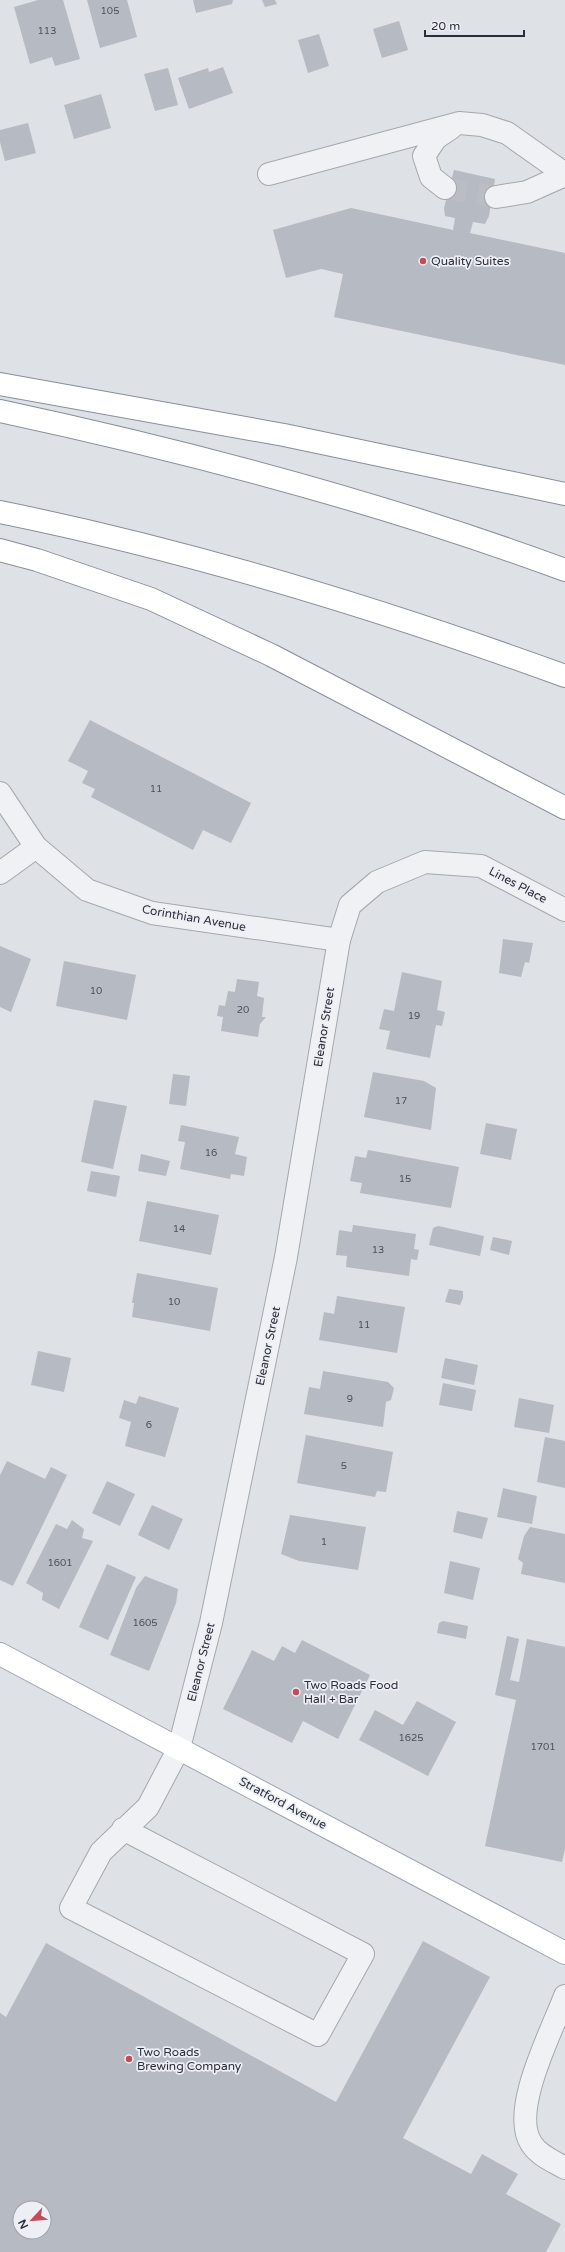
<svg xmlns="http://www.w3.org/2000/svg" width="565" height="2252" viewBox="0 0 565 2252" font-family="'Varela Round',sans-serif">
<style>
.building{fill:#b6bac2;fill-rule:evenodd}
.lines{fill:none;stroke-linecap:round;stroke-linejoin:round}
.minor-tunnel{stroke:#babdc4;stroke-width:22;stroke-dasharray:22 11;stroke-linecap:butt}
.minor-casing{stroke:#a4a8af;stroke-width:24}
.major-casing{stroke:#9ea5b0;stroke-width:24}
.highway-casing{stroke:#878e9b;stroke-width:24}
.minor{stroke:#f0f1f5;stroke-width:22}
.major{stroke:#fff;stroke-width:22}
.highway{stroke:#fff;stroke-width:22}
.poi-dot{fill:#bf4e5a;stroke:#edeff4;stroke-width:1.5}
.labels{text-anchor:middle;dominant-baseline:central;stroke-width:3.5;stroke-linejoin:round;paint-order:stroke}
.number-label{font-size:10px;fill:#4c515d}
.poi-label{font-size:12px;fill:#292e3b;stroke:#edeff4;text-anchor:start}
.street-label{font-size:12px;fill:#292e3b;stroke:#edeff4}
</style>
<rect width="100%" height="100%" fill="#dee1e6"/>
<g class="building">
<polygon points="38,0 63,0 80,59 55,66 52,57 30,64 14,7"/>
<polygon points="87,0 127,0 137,37 100,48"/>
<polygon points="193,0 233,0 232,4 196,13"/>
<polygon points="262,0 275,0 277,4 265,7"/>
<polygon points="399,21 408,50 382,58 373,29"/>
<polygon points="319,34 329,66 308,73 298,40"/>
<polygon points="223,67 233,93 189,109 178,78 208,68 209,72"/>
<polygon points="168,68 178,105 155,111 144,74"/>
<polygon points="101,94 111,128 74,139 64,105"/>
<polygon points="28,123 36,153 5,161 0,142 0,130"/>
<polygon points="454,170 495,179 489,216 485,224 473,222 470,233 565,253 565,365 334,317 343,274 321,269 286,278 273,230 351,208 453,230 455,218 445,216 444,208"/>
<polygon points="90,720 251,803 231,843 203,830 193,850 91,797 95,789 82,783 88,771 68,761"/>
<polygon points="503,939 533,943 529,963 525,962 521,977 499,973"/>
<polygon points="0,946 31,959 11,1012 0,1007"/>
<polygon points="64,961 136,975 127,1020 56,1006"/>
<polygon points="402,972 442,981 437,1010 445,1012 442,1026 436,1025 430,1058 386,1049 390,1031 379,1029 384,1009 394,1011"/>
<polygon points="237,979 259,982 257,996 264,998 262,1017 266,1017 260,1024 258,1037 221,1031 223,1017 217,1016 219,1005 225,1006 228,991 235,992"/>
<polygon points="373,1072 424,1081 436,1088 431,1130 364,1117"/>
<polygon points="173,1074 190,1076 186,1106 169,1104"/>
<polygon points="94,1100 127,1106 113,1169 81,1162"/>
<polygon points="486,1123 517,1129 511,1160 480,1154"/>
<polygon points="181,1125 239,1137 235,1154 247,1157 244,1176 231,1174 230,1179 180,1169 185,1142 178,1141"/>
<polygon points="368,1150 459,1167 451,1208 360,1193 362,1183 350,1181 355,1156 366,1158"/>
<polygon points="141,1154 170,1161 166,1176 138,1171"/>
<polygon points="91,1171 120,1176 116,1197 87,1191"/>
<polygon points="147,1201 219,1215 211,1255 139,1241"/>
<polygon points="353,1225 416,1234 414,1249 419,1250 417,1260 411,1259 409,1276 346,1267 347,1256 336,1255 339,1230 352,1232"/>
<polygon points="438,1226 484,1236 480,1256 429,1245 433,1228"/>
<polygon points="493,1237 512,1241 509,1255 490,1250"/>
<polygon points="137,1273 218,1288 210,1331 132,1317 134,1303 132,1303"/>
<polygon points="449,1289 463,1291 463,1298 460,1305 445,1302"/>
<polygon points="337,1296 405,1307 397,1353 319,1340 324,1312 334,1314"/>
<polygon points="38,1351 71,1358 64,1392 31,1385"/>
<polygon points="445,1358 478,1365 474,1385 441,1378"/>
<polygon points="323,1371 388,1382 394,1388 391,1400 386,1402 383,1427 304,1414 309,1387 320,1389"/>
<polygon points="443,1383 476,1390 472,1411 439,1405"/>
<polygon points="139,1396 179,1408 165,1457 125,1446 131,1422 119,1418 124,1400 136,1404"/>
<polygon points="519,1398 554,1405 549,1433 514,1427"/>
<polygon points="306,1435 393,1452 386,1492 377,1491 375,1497 297,1483"/>
<polygon points="545,1437 565,1441 565,1488 537,1482"/>
<polygon points="7,1461 45,1479 51,1467 67,1475 13,1586 0,1580 0,1475"/>
<polygon points="107,1481 135,1494 120,1526 92,1513"/>
<polygon points="503,1488 537,1496 532,1524 497,1517"/>
<polygon points="152,1505 183,1519 169,1550 138,1535"/>
<polygon points="457,1511 488,1518 482,1539 453,1532"/>
<polygon points="290,1515 366,1527 358,1570 299,1561 281,1554"/>
<polygon points="72,1520 84,1529 82,1538 93,1541 59,1609 42,1600 43,1593 26,1583 56,1524 67,1529"/>
<polygon points="530,1527 565,1534 565,1583 521,1574 523,1563 518,1559 524,1536"/>
<polygon points="450,1561 480,1568 473,1600 444,1593"/>
<polygon points="107,1564 136,1577 108,1640 79,1627"/>
<polygon points="145,1576 178,1589 176,1603 149,1671 110,1655 136,1588"/>
<polygon points="443,1621 468,1626 466,1639 437,1633 439,1623"/>
<polygon points="507,1636 519,1639 510,1680 519,1682 527,1639 565,1647 565,1849 562,1862 485,1846 516,1700 495,1695"/>
<polygon points="302,1640 370,1675 338,1739 303,1721 292,1743 223,1709 252,1650 274,1661 282,1646 295,1653"/>
<polygon points="417,1701 456,1722 428,1776 359,1740 375,1710 403,1725"/>
<path d="M423,1941L490,1977L403,2138L471,2174L482,2154L518,2174L506,2194L561,2224L546,2252H0V2013L6,2017L46,1943L336,2102ZM20,2208H44V2232H20Z"/>
</g>
<g class="lines">
<polyline class="minor-tunnel" points="445,188 496,197"/>
<defs>
<g id="minor">
<polyline points="269,174 459,123 482,125 507,133 565,174"/>
<polyline points="445,188 431,177 424,156 436,138 451,128"/>
<polyline points="496,197 527,192 565,175"/>
<polyline points="0,793 36,847 87,890 152,913 339,940"/>
<polyline points="0,873 36,847"/>
<polyline points="123,1829 363,1954 318,2035 71,1908 101,1852 148,1807 179,1748 211,1623 286,1257 339,940 350,905 377,882 425,862 481,866 565,910"/>
<path d="M565,1996C552,2031 510,2110 531,2143C538,2155 553,2161 565,2168"/>
</g>
<polyline id="major" points="0,1654 565,1953"/>
<g id="highway">
<polyline points="0,384 284,435 565,494"/>
<path d="M0,411C191,452 381,502 565,570"/>
<path d="M0,512C192,551 381,609 565,676"/>
<polyline points="0,550 37,560 151,599 271,655 565,808"/>
</g>
</defs>
<use href="#minor" class="minor-casing"/>
<use href="#major" class="major-casing"/>
<use href="#highway" class="highway-casing"/>
<use href="#minor" class="minor"/>
<use href="#major" class="major"/>
<use href="#highway" class="highway"/>
</g>
<g class="poi-dot">
<circle cx="423" cy="261" r="4"/>
<circle cx="296" cy="1692" r="4"/>
<circle cx="129" cy="2059" r="4"/>
</g>
<g class="labels">
<g class="number-label">
<text x="110" y="11">105</text>
<text x="47" y="31">113</text>
<text x="156" y="789">11</text>
<text x="96" y="991">10</text>
<text x="243" y="1010">20</text>
<text x="414" y="1016">19</text>
<text x="401" y="1101">17</text>
<text x="211" y="1153">16</text>
<text x="405" y="1179">15</text>
<text x="179" y="1229">14</text>
<text x="378" y="1250">13</text>
<text x="174" y="1302">10</text>
<text x="364" y="1325">11</text>
<text x="350" y="1399">9</text>
<text x="149" y="1425">6</text>
<text x="344" y="1466">5</text>
<text x="324" y="1542">1</text>
<text x="60" y="1563">1601</text>
<text x="145" y="1623">1605</text>
<text x="411" y="1738">1625</text>
<text x="543" y="1747">1701</text>
</g>
<g class="poi-label">
<text x="431" y="261">Quality Suites</text>
<text x="304" y="1685">Two Roads Food<tspan x="304" dy="14">Hall + Bar</tspan></text>
<text x="137" y="2052">Two Roads<tspan x="137" dy="14">Brewing Company</tspan></text>
</g>
<g class="street-label">
<text transform="translate(518 885) rotate(28)">Lines Place</text>
<text transform="translate(194 918) rotate(10)">Corinthian Avenue</text>
<text transform="translate(324 1027) rotate(-81)">Eleanor Street</text>
<text transform="translate(268 1346) rotate(-78)">Eleanor Street</text>
<text transform="translate(201 1662) rotate(-76)">Eleanor Street</text>
<text transform="translate(283 1803) rotate(28)">Stratford Avenue</text>
</g>
</g>
<g transform="translate(32 2220) rotate(244)"><circle r="19" fill="#edeff4" stroke="#9fa2aa"/>
<path d="M0-3L7 15L0 10L-7 15Z" fill="#bf4e5a"/>
<text y="-6" font-size="11" font-weight="bold" text-anchor="middle" fill="#292e3b">N</text>
</g>
<path d="M425 30v6h99v-6" fill="none" stroke="#292e3b" stroke-width="2"/>
<text x="431" y="30" font-size="12" fill="#292e3b" stroke="#edeff4" stroke-width="3" paint-order="stroke">20 m</text>
</svg>
